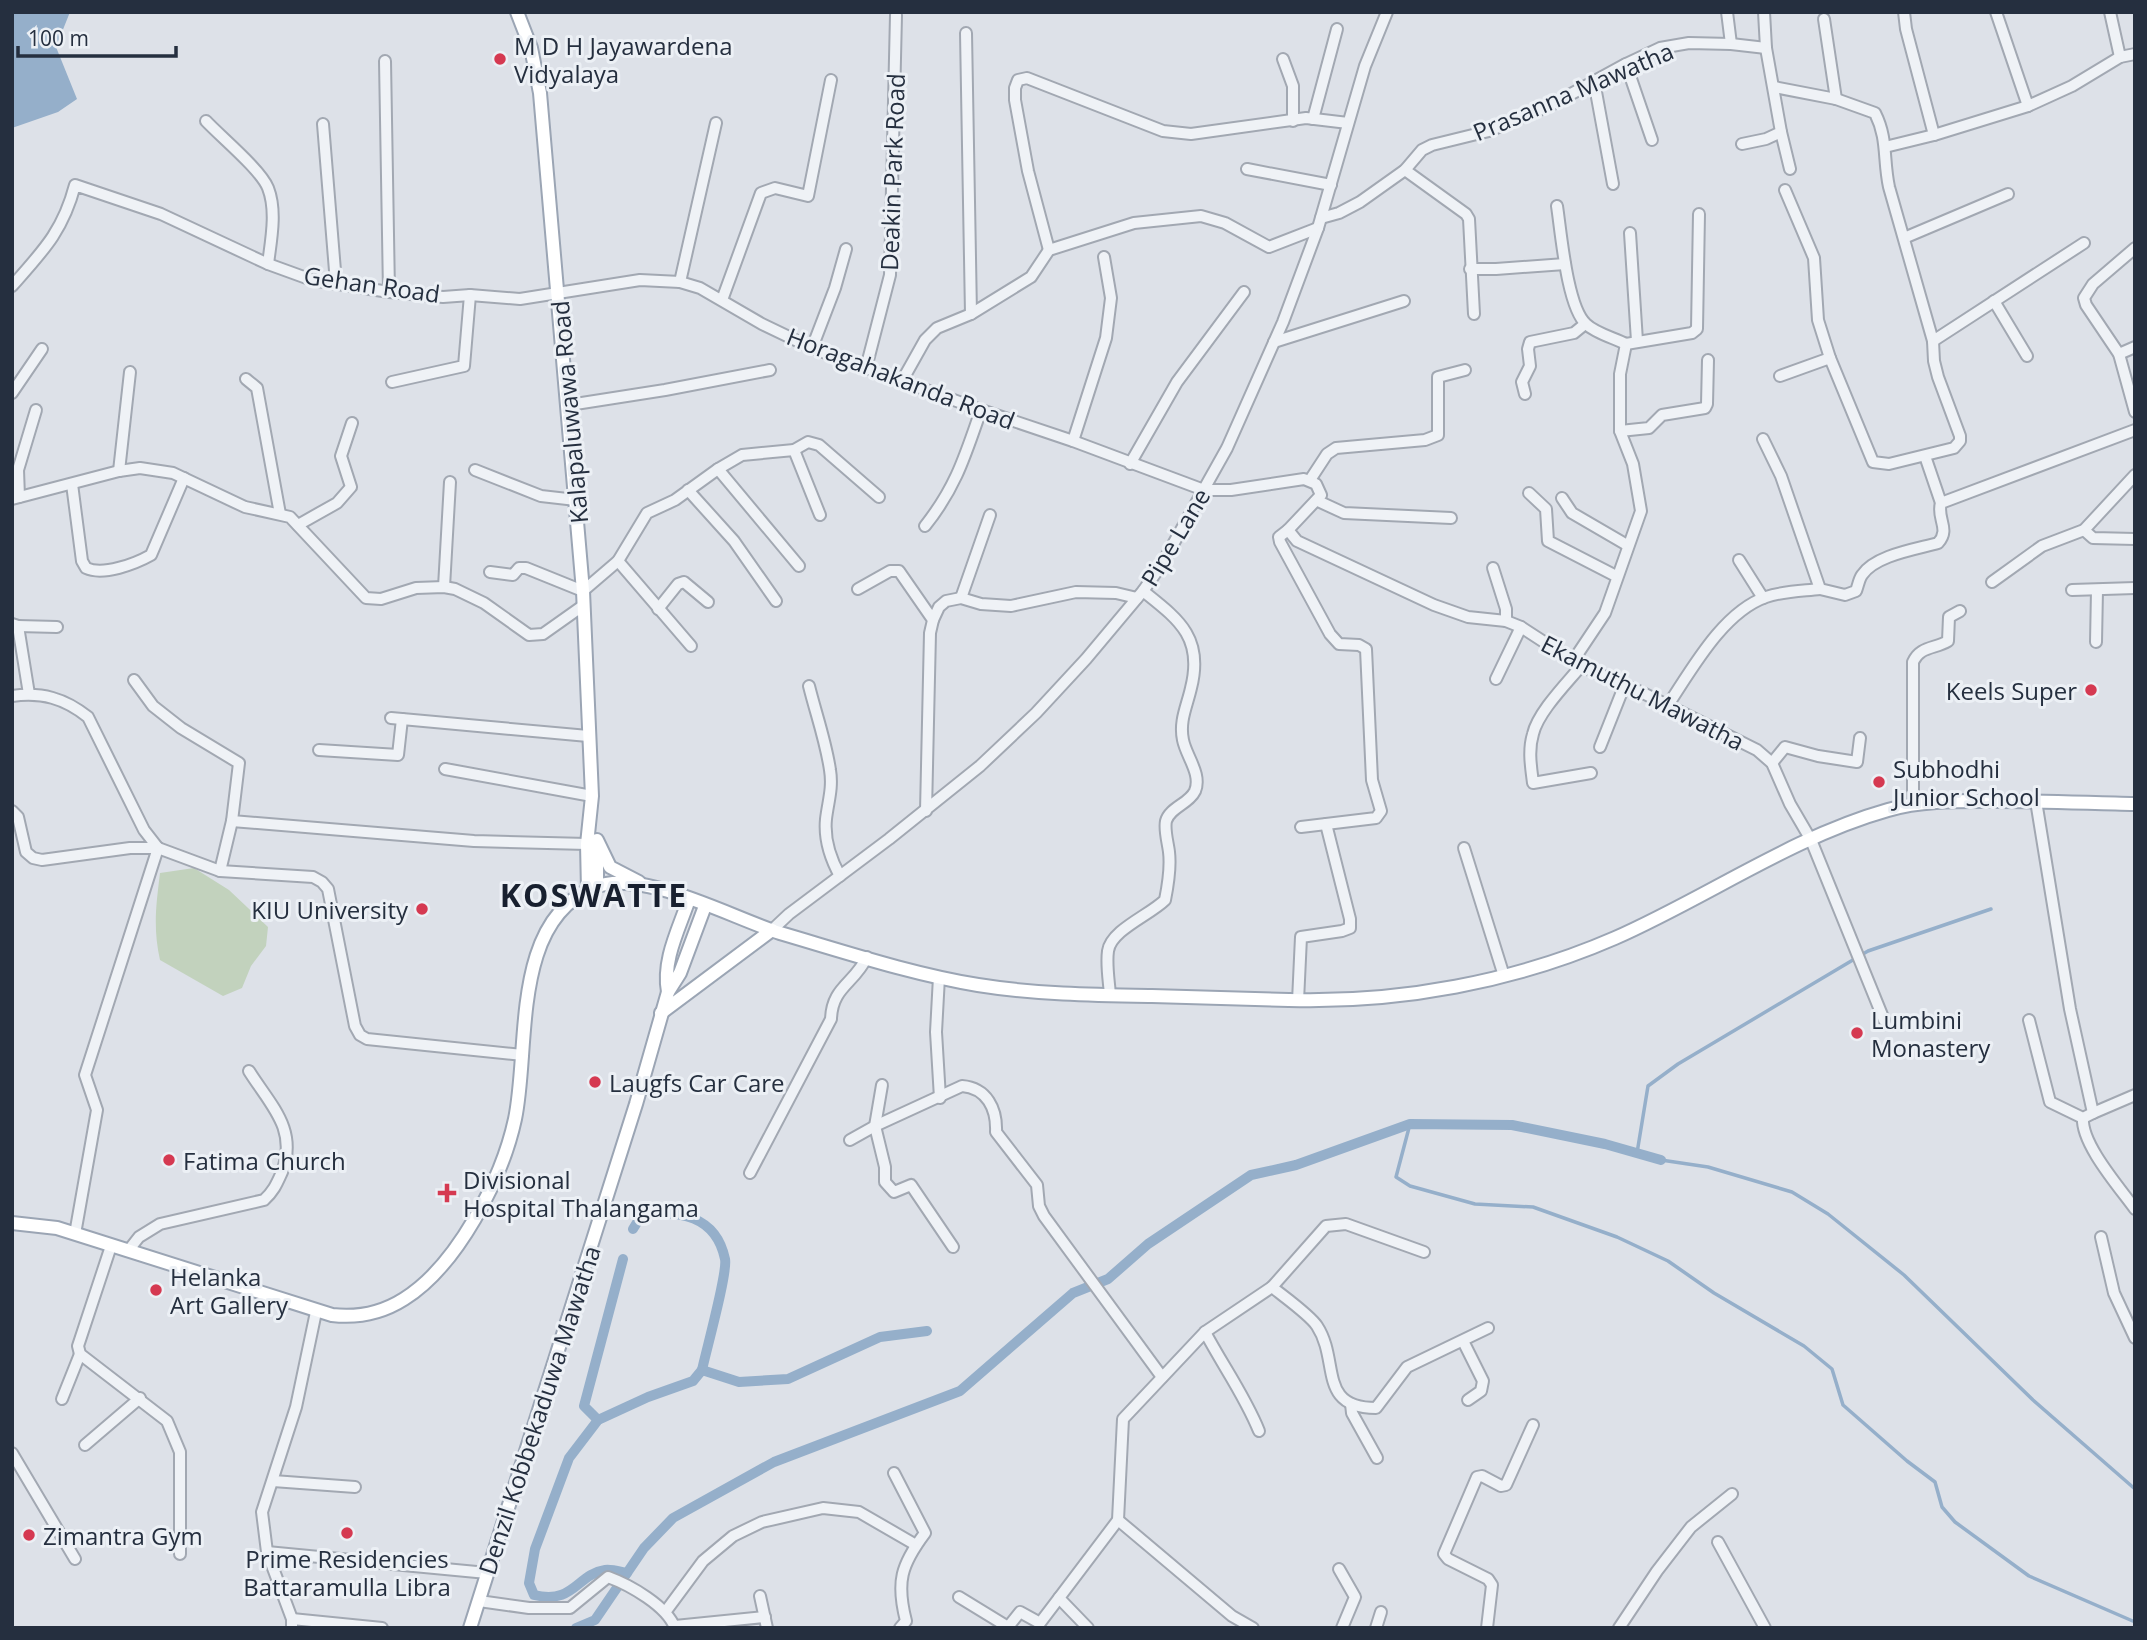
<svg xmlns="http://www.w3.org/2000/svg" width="2147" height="1640" viewBox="0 0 2147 1640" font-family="'Open Sans',sans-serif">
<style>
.green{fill:#c2d2bd}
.water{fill:#95afca}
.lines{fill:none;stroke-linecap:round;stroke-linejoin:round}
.stream{stroke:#95afca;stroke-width:3.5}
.canal{stroke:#95afca;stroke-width:10}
.minor-casing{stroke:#a2a8b2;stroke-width:14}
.major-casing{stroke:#9ba5b4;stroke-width:16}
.minor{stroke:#eff2f6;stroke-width:10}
.major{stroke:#fff;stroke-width:12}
.poi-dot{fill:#d53951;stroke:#ecf0f5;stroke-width:2.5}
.labels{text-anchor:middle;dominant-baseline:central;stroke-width:6;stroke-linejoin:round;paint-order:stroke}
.poi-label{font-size:24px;fill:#252f3f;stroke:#ecf0f5;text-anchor:start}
.street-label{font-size:24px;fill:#252f3f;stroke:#ecf0f5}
.district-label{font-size:32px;font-weight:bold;letter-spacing:2px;fill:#18202f;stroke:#ecf0f5}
</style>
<rect width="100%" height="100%" fill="#dde1e8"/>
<path class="green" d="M194,868L229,890L268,927L266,946L251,966L242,988L223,996L160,960C153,928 156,906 160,873Z"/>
<polygon class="water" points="16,12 70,12 56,47 77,99 58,112 12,128 12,14"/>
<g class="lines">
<g class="stream">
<polyline points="1410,1124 1396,1177 1410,1186 1475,1204 1533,1207 1617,1237 1668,1261 1714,1293 1804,1346 1832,1369 1843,1405 1907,1461 1935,1482 1942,1507 1955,1522 2029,1576 2135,1622"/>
<polyline points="1637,1153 1648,1086 1678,1064 1868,951 1991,909"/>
<polyline points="1661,1160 1708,1167 1792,1192 1828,1214 1904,1275 2033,1400 2135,1489"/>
</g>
<g class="canal">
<path d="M633,1229L641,1216C679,1209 716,1216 725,1259C728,1272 706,1351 702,1370"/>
<polyline points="598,1420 584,1406 623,1259"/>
<path d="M627,1573C621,1572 612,1569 605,1570C577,1574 574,1605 534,1595L529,1583L535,1549L569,1458L598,1420L648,1397L693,1381L702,1370L739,1382L788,1379L880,1337L927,1331"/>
<polyline points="576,1628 595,1620 644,1548 673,1518 774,1462 960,1391 1073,1293 1108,1279 1148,1244 1251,1175 1296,1165 1410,1124 1512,1125 1605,1144 1661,1160"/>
</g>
<defs>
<g id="minor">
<polyline points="1727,12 1731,44"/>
<polyline points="1904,12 1906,29 1934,135"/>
<polyline points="1996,12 2028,106"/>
<polyline points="2110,12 2120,57"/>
<polyline points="1824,19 1836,99"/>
<polyline points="966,33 971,314"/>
<polyline points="1283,59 1293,86 1293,121"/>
<polyline points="385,61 389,292"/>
<polyline points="1626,64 1652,140"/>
<polyline points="1594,81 1613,184"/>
<path d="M1774,87L1836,99L1875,113C1888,139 1883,159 1889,187L1933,341L1934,361L1938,377L1960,436V441L1954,448L1889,464L1873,462L1830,358L1818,320L1814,258L1785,190"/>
<polyline points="1313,119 1337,29"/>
<path d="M206,121C221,137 261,170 268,188C277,211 271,240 268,264"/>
<polyline points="323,124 336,283"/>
<polyline points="1781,132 1790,169"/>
<polyline points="1742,144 1766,139 1781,132 1766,48 1764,12"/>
<polyline points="1885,147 1934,135 2028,106 2072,86 2120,57 2135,54"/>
<polyline points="1247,169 1331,185"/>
<polyline points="1405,170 1466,214 1469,219 1474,314"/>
<path d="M1557,206C1561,232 1567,307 1586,324C1595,333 1614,338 1626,344"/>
<polyline points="1321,218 1339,213 1360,202 1405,170 1422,150 1432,145 1489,131 1551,105 1626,64 1660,48 1689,43 1731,44 1766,48"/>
<polyline points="1630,233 1637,341"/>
<polyline points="1904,238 2008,194"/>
<polyline points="2135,248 2093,284 2084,298 2086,305 2119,354 2135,412"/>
<polyline points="1049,250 1028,171 1015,100 1015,88 1018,80 1027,78 1163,131 1191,134 1306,118 1348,123"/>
<polyline points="1470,269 1496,269 1565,264"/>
<polyline points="680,282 716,123"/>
<path d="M12,286C43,251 63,231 75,185L161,214L268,264L312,280L389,292L443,297L470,295L520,299L640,280L680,282L700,288L762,324L812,348L981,410L1073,441L1204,490H1231L1304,479L1316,484L1321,495L1288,530L1297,541L1434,605L1468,617L1506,621L1521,627L1581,666L1645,694L1757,750L1772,763L1790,804L1811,840L1884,1020"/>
<polyline points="722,300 761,193 775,188 808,196 831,80"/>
<polyline points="1994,301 2027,356"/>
<polyline points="1933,341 2084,243"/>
<polyline points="1274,342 1404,301"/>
<polyline points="812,348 835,288 846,249"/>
<polyline points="2119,354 2135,347"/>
<polyline points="866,368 890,275 896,15"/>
<polyline points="1780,376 1830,358"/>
<polyline points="246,379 257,388 280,514"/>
<polyline points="902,381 925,340 937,328 971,314 1031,277 1049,250 1134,223 1201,216 1225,223 1269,247 1318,228"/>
<polyline points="392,382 464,366 470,295"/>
<polyline points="12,393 42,349"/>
<polyline points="1525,394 1522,382 1530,366 1528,349 1530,342 1574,333 1585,324"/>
<polyline points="569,405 665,390 770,370"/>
<polyline points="1620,431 1649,428 1662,415 1705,408 1707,404 1708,360"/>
<path d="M1763,439L1781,476L1820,589L1845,595L1856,591C1858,586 1859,579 1862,575C1875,555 1917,549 1938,543C1951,529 1936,518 1941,503L2135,430"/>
<polyline points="1073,441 1106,338 1111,298 1104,257"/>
<polyline points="794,450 820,515"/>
<polyline points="1925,456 1941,503"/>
<polyline points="1130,464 1177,382 1244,292"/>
<polyline points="718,469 799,566"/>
<polyline points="475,470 541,496 576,500"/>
<polyline points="119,471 130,372"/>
<polyline points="1310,480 1327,454 1336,448 1425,440 1438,435 1438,377 1465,370"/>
<path d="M72,484L82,561L86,568C103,576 135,564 151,555L184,478"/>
<polyline points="688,490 734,541 776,601"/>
<polyline points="1529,493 1546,509 1548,541 1616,576"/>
<polyline points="19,497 18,470 36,410"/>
<polyline points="1562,498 1572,513 1627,545"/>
<polyline points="12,499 119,471 140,468 173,473 245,507 290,517 366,598 381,599 416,588 444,587 455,589 484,603 529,635 543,634 584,605"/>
<polyline points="1318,501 1344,513 1451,518"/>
<polyline points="298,525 337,503 351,487 341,456 352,423"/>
<path d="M925,526C956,487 965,456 981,410"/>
<polyline points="1288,530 1279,537 1280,542 1330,634 1339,644 1359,645 1366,649 1372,780 1381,811 1376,818 1301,827"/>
<polyline points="2084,530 2093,538 2135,539"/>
<polyline points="1739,560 1763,598"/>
<polyline points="618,561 691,646"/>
<polyline points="1493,568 1506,609 1506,621"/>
<polyline points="490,572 513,575 519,568 526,568 583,591 618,561 647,513 675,500 718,469 742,455 794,450 808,442 819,445 879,497"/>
<polyline points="1992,582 2042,546 2084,530 2135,475"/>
<polyline points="444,587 450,482"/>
<polyline points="858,589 890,571 899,571 933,620 930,633 926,811"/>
<polyline points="2072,590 2135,588"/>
<polyline points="961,598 990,515"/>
<polyline points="658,609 678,584 684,582 708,602"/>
<polyline points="933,620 939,607 946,601 961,598 981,604 1011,606 1076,592 1116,593 1137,598"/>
<polyline points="12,624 18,626 29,694"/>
<polyline points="18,626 57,627"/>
<polyline points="2096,642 2097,590"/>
<polyline points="1573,661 1605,613 1641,511 1633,464 1620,431 1620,374 1626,344 1692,333 1697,329 1699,214"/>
<path d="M1581,666C1567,683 1538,712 1533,734C1528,750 1531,767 1533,783L1591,773"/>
<polyline points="1496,679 1521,627"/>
<polyline points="134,680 153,706 181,728 239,763 232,821 474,841 587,844"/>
<path d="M809,686C816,714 826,742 830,770C833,788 828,802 826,819C824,839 830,858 840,876"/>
<path d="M12,696C42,692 64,698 88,717L144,830L158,848"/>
<path d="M1668,705C1692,669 1723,612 1766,597C1783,591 1802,591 1820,589"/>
<polyline points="391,718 588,736"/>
<polyline points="1600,747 1625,684"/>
<polyline points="319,750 398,755 402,719"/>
<polyline points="1772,763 1785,747 1818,756 1857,762 1860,738"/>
<polyline points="445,769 592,796"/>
<path d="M1913,805V662C1920,646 1935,649 1948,641L1949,617L1960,611"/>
<polyline points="12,811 18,817 26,852 33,858 42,860 130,848 158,848 220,871 313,877 322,882 328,889 355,1026 360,1035 367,1039 523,1055"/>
<polyline points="1464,848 1504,976"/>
<polyline points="220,871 232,821"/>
<polyline points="772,930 789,914 889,839 980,766 1036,713 1086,659 1143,591 1162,564 1227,448 1283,322 1318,228 1365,66 1387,12"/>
<polyline points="939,977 936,1032 940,1098"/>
<path d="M1110,995C1109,981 1106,965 1108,951C1111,930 1150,915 1165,900C1168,885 1171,868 1169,852C1168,843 1164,830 1166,821C1170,807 1189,804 1195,791C1202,774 1186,756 1183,740C1179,721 1187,706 1191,688C1204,637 1178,619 1143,591"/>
<polyline points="1298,1001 1301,937 1342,931 1350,928 1350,919 1326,824"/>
<polyline points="2029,1020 2050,1102 2083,1118 2093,1113 2070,1009 2036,801"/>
<polyline points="882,1085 875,1126 885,1167 885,1182 894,1192 911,1185 953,1247"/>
<polyline points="2093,1113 2135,1095"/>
<path d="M2083,1118C2081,1144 2120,1188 2135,1209"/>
<path d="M850,1140L875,1126L962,1086C987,1088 997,1109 996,1132L1037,1185L1039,1206L1044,1216L1162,1377"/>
<path d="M750,1173L831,1019C832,987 854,984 867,957"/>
<polyline points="75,1234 97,1110 85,1075 158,848"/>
<polyline points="2101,1237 2114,1293 2135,1338"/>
<polyline points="111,1246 78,1346 80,1354 167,1421 180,1452 180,1554"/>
<path d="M128,1251L139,1237L160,1224L264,1200C274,1191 277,1183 282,1172C298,1129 271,1106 249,1071"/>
<polyline points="1272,1287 1326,1226 1346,1224 1424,1252"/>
<path d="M1205,1332C1223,1366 1245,1396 1259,1431"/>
<polyline points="1463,1341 1483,1381 1481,1391 1468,1400"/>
<polyline points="62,1399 80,1354"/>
<polyline points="1351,1404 1352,1413 1377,1458"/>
<polyline points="85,1445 140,1398"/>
<polyline points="12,1453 75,1559"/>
<path d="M894,1473L925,1533C901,1565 896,1582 906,1621L900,1628"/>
<polyline points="273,1481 355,1487"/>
<polyline points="1118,1520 1232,1616 1253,1628"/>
<polyline points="1718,1542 1765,1628"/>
<polyline points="267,1552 487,1573"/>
<polyline points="1339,1569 1355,1597 1342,1628"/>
<polyline points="760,1596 767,1628"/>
<polyline points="959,1597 1008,1627 1020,1612 1040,1623 1059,1598"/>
<path d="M479,1601L529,1608H570L608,1577C630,1585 667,1606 675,1628"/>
<polyline points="666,1611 703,1561 733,1536 762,1522 823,1508 859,1512 916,1545"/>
<polyline points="292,1619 382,1628"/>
<polyline points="675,1626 765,1617"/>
<polyline points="292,1628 292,1619 267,1552 262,1512 296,1407 316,1312"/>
<path d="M1088,1628L1059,1598L1118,1520L1123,1419L1205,1332L1272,1287C1283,1296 1310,1315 1317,1326C1340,1361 1317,1408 1376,1408L1407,1367L1488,1328"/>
<polyline points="1376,1628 1381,1612"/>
<polyline points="1487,1628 1492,1585 1488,1579 1448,1559 1444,1554 1477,1477 1482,1476 1501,1486 1506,1485 1533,1425"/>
<polyline points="1619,1628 1657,1571 1691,1527 1732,1494"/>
</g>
<g id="major">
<polyline points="517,12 531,48 540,93 583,591 592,796 587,844 588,890"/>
<polyline points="597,840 610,867 639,882"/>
<polyline points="597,846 597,886"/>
<path d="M668,992C662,960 679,929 689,899"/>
<polyline points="661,1013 772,930"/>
<path d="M12,1223L57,1228L332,1315C358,1318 382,1313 404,1299C457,1266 502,1179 515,1119C530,1048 510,921 595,887C642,868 732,918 780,933C845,952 911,974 978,985C1034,994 1092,995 1149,996C1196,997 1243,999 1289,1000C1400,1003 1514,982 1615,938C1706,898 1792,837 1888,810C1922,800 1959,801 1995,801C2041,801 2088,803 2135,804"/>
<polyline points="470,1628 636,1104 668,992 680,973 705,906"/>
</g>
</defs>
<use href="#minor" class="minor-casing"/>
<use href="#major" class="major-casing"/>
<use href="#minor" class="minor"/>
<use href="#major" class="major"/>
</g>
<g class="poi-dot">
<circle cx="500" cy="59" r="7"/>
<circle cx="2091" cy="690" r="7"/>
<circle cx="1879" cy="782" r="7"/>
<circle cx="422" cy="909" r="7"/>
<circle cx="1857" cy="1033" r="7"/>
<circle cx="595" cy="1082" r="7"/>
<circle cx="169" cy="1160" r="7"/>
<path d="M443.5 1182.5h7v7h7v7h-7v7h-7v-7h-7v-7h7z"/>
<circle cx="156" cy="1290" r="7"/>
<circle cx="347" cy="1533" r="7"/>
<circle cx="29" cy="1535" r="7"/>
</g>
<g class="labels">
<g class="poi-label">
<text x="514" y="45">M D H Jayawardena<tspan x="514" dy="28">Vidyalaya</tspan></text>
<text x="2077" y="690" text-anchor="end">Keels Super</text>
<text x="1893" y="768">Subhodhi<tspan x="1893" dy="28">Junior School</tspan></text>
<text x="408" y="909" text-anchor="end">KIU University</text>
<text x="1871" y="1019">Lumbini<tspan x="1871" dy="28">Monastery</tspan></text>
<text x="609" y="1082">Laugfs Car Care</text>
<text x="183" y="1160">Fatima Church</text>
<text x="463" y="1179">Divisional<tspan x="463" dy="28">Hospital Thalangama</tspan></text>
<text x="170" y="1276">Helanka<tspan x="170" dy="28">Art Gallery</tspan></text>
<text x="43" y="1535">Zimantra Gym</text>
<text x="347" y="1558" text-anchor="middle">Prime Residencies<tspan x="347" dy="28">Battaramulla Libra</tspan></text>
</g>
<g class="street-label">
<text transform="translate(1573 91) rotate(-23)">Prasanna Mawatha</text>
<text transform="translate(892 172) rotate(-88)">Deakin Park Road</text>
<text transform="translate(372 284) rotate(8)">Gehan Road</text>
<text transform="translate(901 378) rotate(21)">Horagahakanda Road</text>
<text transform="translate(569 412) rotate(-95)">Kalapaluwawa Road</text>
<text transform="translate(1175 537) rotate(-59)">Pipe Lane</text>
<text transform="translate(1643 692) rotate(27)">Ekamuthu Mawatha</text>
<text transform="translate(539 1410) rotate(-72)">Denzil Kobbekaduwa Mawatha</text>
</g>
<g class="district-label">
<text x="594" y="894">KOSWATTE</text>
</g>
</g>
<rect width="2147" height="1640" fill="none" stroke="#252f3f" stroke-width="28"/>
<path d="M18 46v10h158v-10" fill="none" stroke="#252f3f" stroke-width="3.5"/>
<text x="28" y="46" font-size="21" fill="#252f3f" stroke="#ecf0f5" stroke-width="5" paint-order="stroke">100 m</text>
</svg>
